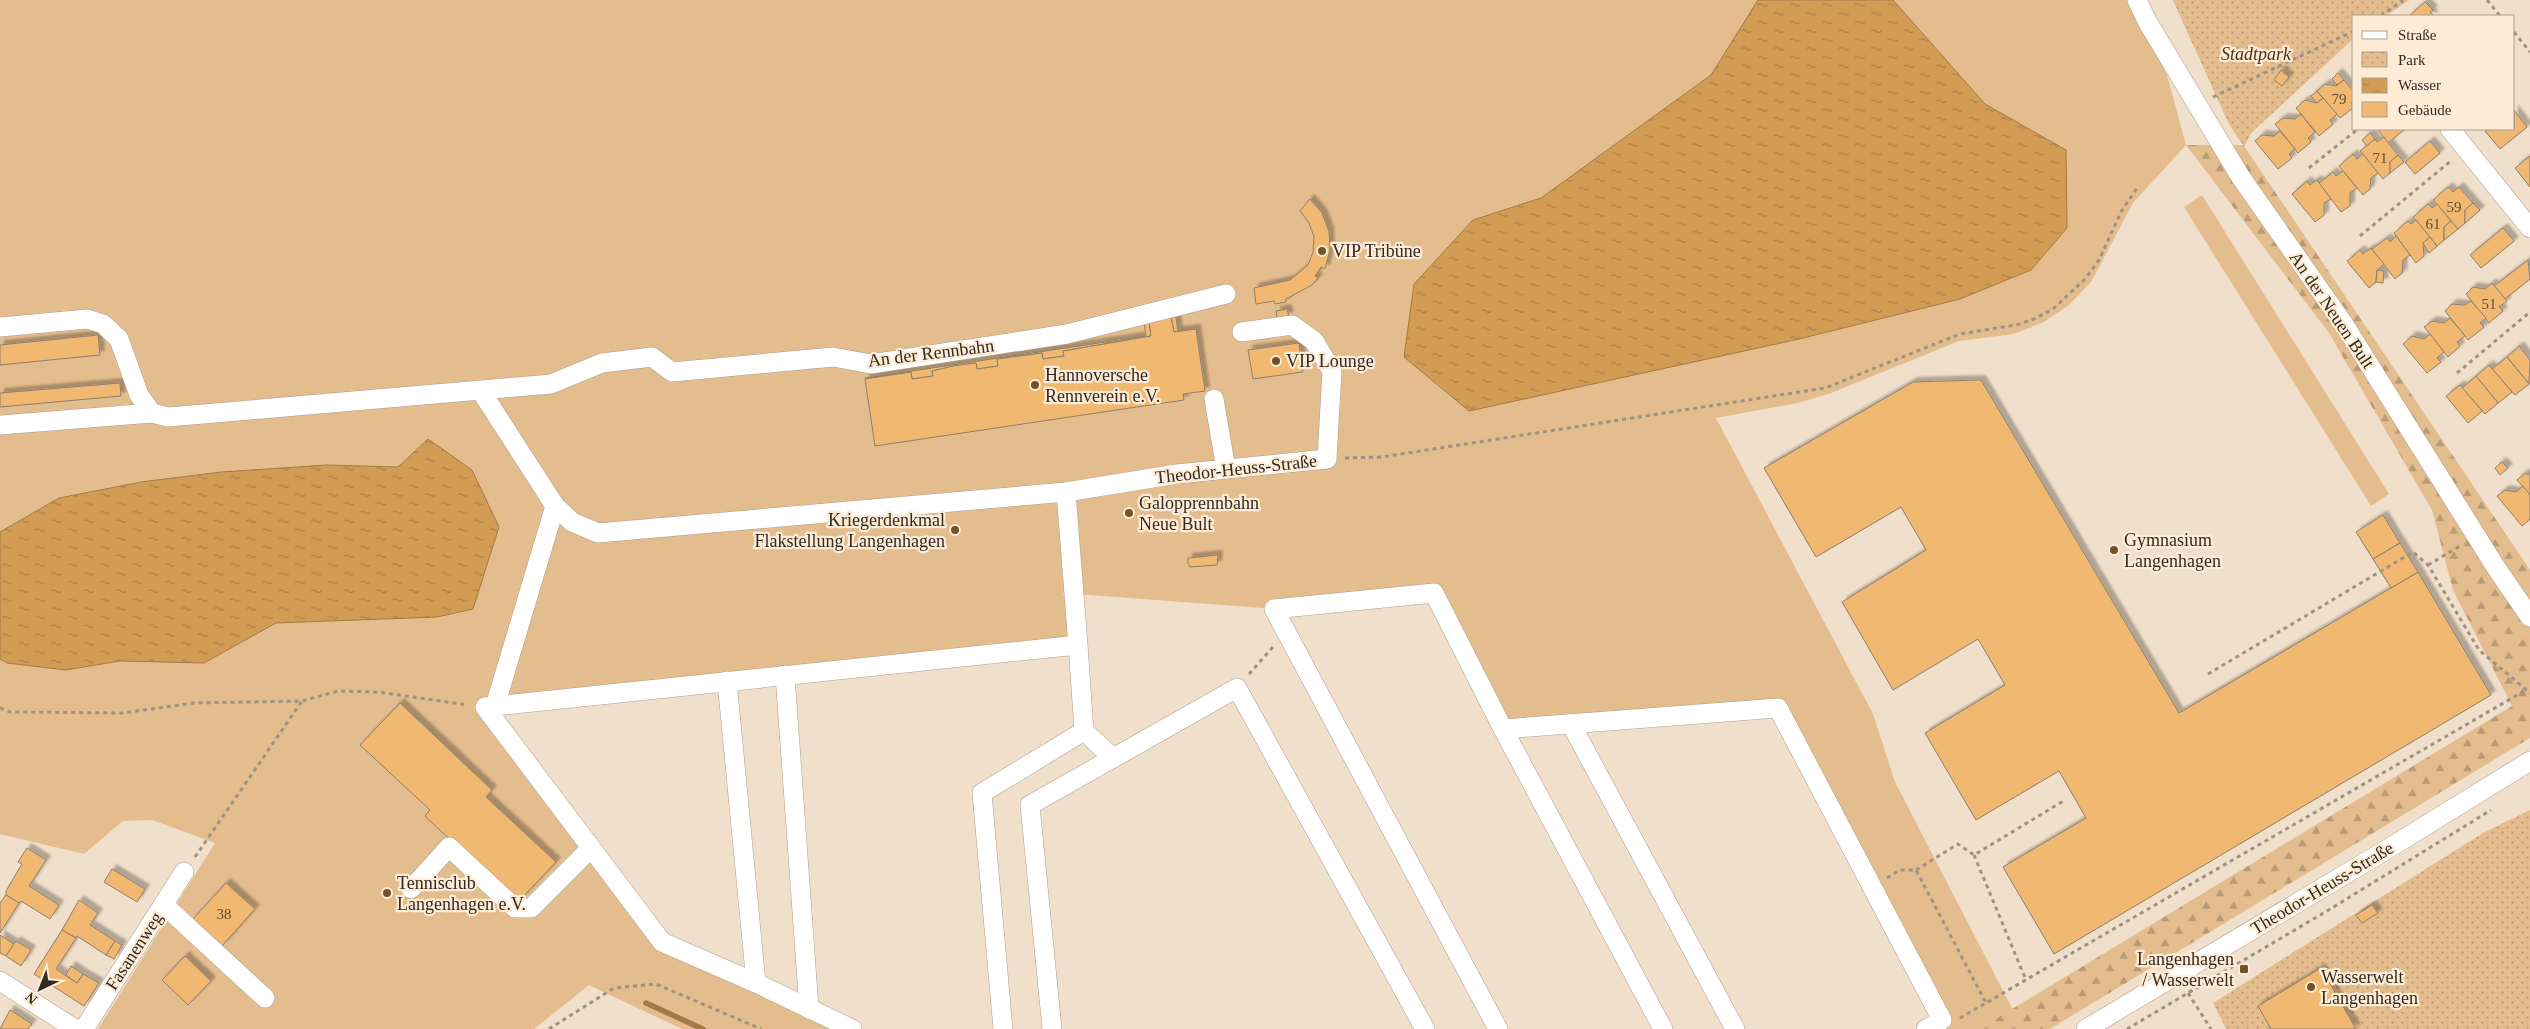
<svg xmlns="http://www.w3.org/2000/svg" width="2530" height="1029" viewBox="0 0 2530 1029" font-family="'Times New Roman',serif">
<style>
.green{fill:#e4bd8e}
.forest{fill:url(#forest-firs)}
.park{fill:url(#park-dots)}
.water{fill:url(#water-ripples);stroke:#a27a46}
.lines{fill:none;stroke-linecap:round;stroke-linejoin:round}
.stream{stroke:#a27a46;stroke-width:5.5}
.building{fill:#f0b870;stroke:#8f7f6c;filter:url(#shadow)}
.minor-casing{stroke:#af9e8b;stroke-width:20}
.path{stroke:#9f9282;stroke-width:3;stroke-dasharray:4 4;stroke-linecap:butt}
.minor{stroke:#fff;stroke-width:19}
.poi-dot{fill:#725228;stroke:#feecd7;stroke-width:2}
.labels{text-anchor:middle;dominant-baseline:central;stroke-width:4.5;stroke-linejoin:round;paint-order:stroke}
.number-label{font-size:15px;fill:#614e36}
.park-label{font-size:18px;font-style:italic;fill:#4b3415;stroke:#feecd7}
.poi-label{font-size:18px;fill:#312a22;stroke:#feecd7;text-anchor:start}
.street-label{font-size:18px;fill:#312a22;stroke:#feecd7}
</style>
<defs>
<pattern id="forest-firs" width="22" height="20" patternUnits="userSpaceOnUse" patternTransform="scale(1.25)"><rect width="22" height="20" fill="#e4bd8e"/><path d="M5 1l3.5 6h-7zM16 11l3.5 6h-7z" fill="#b99a74"/></pattern>
<pattern id="park-dots" width="8" height="8" patternUnits="userSpaceOnUse" patternTransform="scale(1.25)"><rect width="8" height="8" fill="#e4bd8e"/><path d="M2 2h.1M6 6h.1" fill="none" stroke="#b99a74" stroke-width="1.8" stroke-linecap="round"/></pattern>
<pattern id="water-ripples" width="26" height="14" patternUnits="userSpaceOnUse" patternTransform="scale(1.25)"><rect width="26" height="14" fill="#d39c55"/><path d="M2 4q2-2 4 0t4 0M15 11q2-2 4 0t4 0" fill="none" stroke="#ac7f46"/></pattern>
<filter id="shadow"><feDropShadow dx="4.5" dy="-4.5" stdDeviation="1" flood-color="#0004"/></filter>
</defs>
<rect width="100%" height="100%" fill="#f0dfca"/>
<g class="green">
<polygon points="0,0 2129,0 2167,75 2186,145 2133,203 2091,282 2069,305 2044,322 2014,334 1959,341 1831,393 1798,403 1716,418 1873,714 1895,782 2013,1010 1979,1029 1926,1029 1942,1020 1778,708 1503,729 1434,593 1274,609 1063,593 1078,645 485,707 662,942 852,1029 682,1029 589,985 534,1029 98,1029 215,843 152,820 123,821 84,854 0,834 0,659 7,663 66,670 120,661 204,663 276,623 437,617 473,609 499,527 428,439 398,467 327,465 221,472 141,482 59,498 0,532"/>
<polygon points="2202,195 2389,494 2371,506 2184,207"/>
</g>
<polygon class="forest" points="2173,0 2409,0 2385,16 2354,16 2354,38 2251,133 2244,146 2530,570 2530,738 2050,1029 1979,1029 2512,706 2453,590 2432,510 2329,333 2186,145 2243,145 2229,124"/>
<g class="park">
<polygon points="2173,0 2409,0 2385,16 2354,16 2354,38 2251,133 2244,146 2229,124"/>
<polygon points="2530,810 2530,1029 2226,1029 2213,1003 2483,833"/>
</g>
<g class="water">
<polygon points="1758,0 1893,0 1985,104 2066,150 2067,228 2031,270 1960,299 1799,339 1469,411 1404,357 1414,284 1473,220 1541,198 1711,75"/>
<polygon points="428,439 472,470 499,527 473,609 437,617 276,623 204,663 120,661 66,670 7,663 0,659 0,532 59,498 141,482 221,472 327,465 398,467"/>
</g>
<g class="lines">
<polyline class="stream" points="646,1003 703,1029"/>
</g>
<g class="building">
<polygon points="2425,2 2433,10 2430,12 2434,16 2409,16"/>
<polygon points="2281,70 2289,77 2282,86 2274,80"/>
<polygon points="2338,73 2344,80 2337,85 2332,79"/>
<polygon points="2344,80 2354,92 2354,100 2351,103 2354,107 2340,118 2317,91 2325,84 2336,86"/>
<polygon points="2317,91 2323,98 2317,103 2311,96"/>
<polygon points="2323,98 2337,114 2330,120 2333,124 2319,136 2296,108 2305,100 2317,103"/>
<polygon points="2514,110 2527,127 2500,149 2485,131 2488,129 2514,129"/>
<polygon points="2301,114 2315,132 2308,138 2311,142 2298,153 2275,124 2283,118 2295,119"/>
<polygon points="2379,129 2405,129 2388,143 2378,130"/>
<polygon points="2280,131 2295,149 2289,154 2292,158 2278,169 2255,141 2262,135 2274,136"/>
<polygon points="2370,133 2375,139 2367,146 2362,140"/>
<polygon points="2384,137 2398,155 2390,162 2390,173 2383,179 2360,151 2375,139 2377,142"/>
<polygon points="2430,141 2440,153 2415,174 2405,162"/>
<polygon points="2353,154 2357,159 2363,154 2378,173 2371,178 2370,189 2363,195 2339,166"/>
<polygon points="2398,155 2404,162 2390,173 2390,162"/>
<polygon points="2530,156 2530,187 2515,168"/>
<polygon points="2343,171 2357,188 2350,193 2350,206 2341,212 2319,183 2333,172 2336,176"/>
<polygon points="2317,180 2331,199 2324,203 2324,215 2315,222 2292,194 2307,181 2310,185"/>
<polygon points="2448,187 2453,192 2459,187 2473,203 2465,210 2465,223 2458,229 2433,200"/>
<polygon points="1310,199 1322,213 1329,231 1330,250 1325,269 1321,267 1315,276 1318,278 1312,285 1286,299 1286,302 1275,304 1274,301 1256,304 1254,288 1290,280 1308,265 1313,252 1314,237 1309,223 1300,211"/>
<polygon points="2473,203 2480,210 2465,223 2465,210"/>
<polygon points="2428,204 2432,208 2437,204 2451,221 2444,227 2444,240 2437,246 2413,217"/>
<polygon points="2416,220 2430,237 2423,243 2424,256 2416,263 2394,233 2408,221 2411,224"/>
<polygon points="2451,221 2458,229 2444,240 2444,227"/>
<polygon points="2503,228 2514,241 2481,268 2470,255"/>
<polygon points="2396,236 2410,255 2403,260 2402,273 2395,279 2372,249 2387,238 2390,242"/>
<polygon points="2430,237 2437,246 2429,253 2423,243"/>
<polygon points="2371,248 2384,264 2377,270 2376,282 2369,288 2347,261 2360,250 2363,254"/>
<polygon points="2528,260 2530,279 2505,299 2494,286"/>
<polygon points="2377,270 2384,271 2383,283 2376,282"/>
<polygon points="2492,283 2507,301 2499,307 2503,311 2489,323 2466,294 2473,287 2485,289"/>
<polygon points="2471,301 2486,318 2480,323 2484,327 2468,340 2445,311 2452,304 2465,305"/>
<polygon points="1287,309 1289,316 1277,318 1276,311"/>
<polygon points="1175,312 1178,331 1194,330 1174,332 1171,317 1149,321 1151,336 1063,351 1064,356 1043,359 1042,353 997,359 998,366 977,369 976,363 932,371 933,376 912,379 911,372 865,378 1146,336 1143,317"/>
<polygon points="1171,317 1174,332 1196,329 1205,391 1183,394 1184,400 875,446 865,379 911,372 912,379 933,376 932,371 953,366 976,363 977,369 998,366 997,359 1042,353 1043,359 1064,356 1063,351 1151,336 1149,321"/>
<polygon points="2450,318 2465,336 2457,342 2460,346 2448,357 2424,327 2432,321 2444,323"/>
<polygon points="2430,334 2444,352 2437,358 2441,362 2427,373 2403,344 2412,336 2424,339"/>
<polygon points="98,335 100,355 0,365 0,345"/>
<polygon points="1299,343 1303,372 1253,379 1248,350"/>
<polygon points="2519,346 2530,360 2529,384 2507,357"/>
<polygon points="2507,357 2529,384 2515,395 2492,369"/>
<polygon points="2489,365 2512,392 2498,403 2476,376"/>
<polygon points="2476,376 2498,403 2485,414 2462,388"/>
<polygon points="1981,380 2179,713 2418,572 2491,695 2054,954 2003,867 2086,818 2059,771 1976,820 1925,733 2005,685 1978,639 1893,690 1842,602 1926,550 1901,507 1816,557 1764,468 1913,382"/>
<polygon points="120,383 121,396 0,407 0,393"/>
<polygon points="2460,385 2482,411 2468,423 2446,396"/>
<polygon points="2502,462 2508,468 2500,475 2495,468"/>
<polygon points="2524,474 2530,474 2530,495 2517,480"/>
<polygon points="2523,486 2530,495 2530,519 2522,526 2497,496 2505,490 2516,492"/>
<polygon points="2383,515 2400,543 2373,559 2356,532"/>
<polygon points="2400,543 2418,572 2391,588 2373,559"/>
<polygon points="1218,555 1217,565 1190,567 1188,563 1188,558"/>
<polygon points="400,703 492,790 486,797 556,862 517,903 425,816 430,810 360,745"/>
<polygon points="27,848 46,860 29,886 59,905 50,919 21,901 19,903 6,895 6,891 22,864 18,862"/>
<polygon points="112,869 145,889 137,902 104,882"/>
<polygon points="226,883 255,909 222,946 192,920"/>
<polygon points="6,895 19,903 0,933 0,903"/>
<polygon points="79,900 98,913 90,925 115,941 106,955 77,936 76,938 62,930"/>
<polygon points="2372,905 2378,913 2362,923 2356,915"/>
<polygon points="62,930 76,938 56,969 77,983 83,974 99,983 84,1006 34,974"/>
<polygon points="0,935 14,944 6,956 0,953"/>
<polygon points="16,941 31,950 21,966 6,956"/>
<polygon points="115,941 122,945 114,959 106,955"/>
<polygon points="185,956 211,981 188,1005 162,980"/>
<polygon points="71,966 83,974 77,983 66,975"/>
<polygon points="2321,968 2356,1029 2271,1029 2258,1006"/>
<polygon points="10,1010 32,1024 28,1029 0,1029"/>
</g>
<g class="lines">
<defs>
<g id="minor">
<polyline points="2137,0 2147,21 2240,176 2345,326 2495,566 2530,617"/>
<polyline points="2450,129 2530,228"/>
<polyline points="0,327 87,319 103,324 119,339 139,395 152,413 168,417 551,384 602,363 652,357 672,372 833,357 871,364 1067,334 1226,294"/>
<polyline points="481,391 555,506 495,706"/>
<polyline points="1214,399 1226,469"/>
<polyline points="0,425 152,413"/>
<polyline points="1066,492 1177,474 1327,459 1332,371 1314,341 1292,325 1242,332"/>
<polyline points="555,506 572,522 598,533 1066,492 1078,645"/>
<polyline points="785,675 809,1009"/>
<polyline points="727,681 756,983"/>
<polyline points="1571,724 1735,1029"/>
<polyline points="1503,729 1663,1029"/>
<polyline points="1084,731 1113,758"/>
<polyline points="411,889 449,847 515,908 531,908 591,848"/>
<polyline points="164,905 265,998"/>
<polyline points="0,981 75,1029"/>
<polyline points="84,1029 184,872"/>
<polyline points="852,1029 756,983 662,942 485,707 1078,645 1084,731 982,793 1003,1029"/>
<polyline points="1052,1029 1030,805 1237,688 1425,1029"/>
<polyline points="1498,1029 1274,609 1434,593 1503,729 1778,708 1942,1020 1926,1029"/>
<polyline points="2086,1029 2386,850 2530,761"/>
</g>
</defs>
<use href="#minor" class="minor-casing"/>
<g class="path">
<polyline points="2487,0 2500,16"/>
<polyline points="2381,16 2403,0"/>
<polyline points="2514,32 2530,52"/>
<polyline points="2213,97 2354,31"/>
<polyline points="2309,168 2358,129"/>
<polyline points="2360,236 2452,160"/>
<polyline points="2457,373 2530,312"/>
<polyline points="1345,458 1382,457 1825,388 1960,334 2016,325 2034,319 2053,309 2085,279 2099,260 2121,212 2137,188"/>
<polyline points="2428,565 2460,546"/>
<polyline points="1249,674 1273,647"/>
<polyline points="2208,674 2413,552 2428,565 2479,650 2530,693"/>
<polyline points="0,708 10,712 122,713 194,703 302,701 338,691 378,692 468,705"/>
<polyline points="1974,855 2026,980"/>
<polyline points="195,857 302,701"/>
<polyline points="1916,870 1958,844 1974,855 2065,800"/>
<polyline points="1887,878 1900,870 1916,870 1986,1003"/>
<polyline points="2188,993 2211,1029"/>
<polyline points="1960,1018 2526,690"/>
<polyline points="549,1029 614,988 656,984 761,1029"/>
<polyline points="2127,1029 2327,911 2491,810"/>
</g>
<use href="#minor" class="minor"/>
</g>
<g class="poi-dot">
<circle cx="1322" cy="251" r="5"/>
<circle cx="1276" cy="361" r="5"/>
<circle cx="1035" cy="385" r="5"/>
<circle cx="1129" cy="513" r="5"/>
<circle cx="955" cy="530" r="5"/>
<circle cx="2114" cy="550" r="5"/>
<circle cx="387" cy="893" r="5"/>
<rect x="2239" y="964" width="10" height="10" rx="2.5"/>
<circle cx="2311" cy="987" r="5"/>
</g>
<g class="labels">
<g class="number-label">
<text x="2339" y="99">79</text>
<text x="2380" y="158">71</text>
<text x="2454" y="207">59</text>
<text x="2433" y="224">61</text>
<text x="2489" y="304">51</text>
<text x="224" y="914">38</text>
</g>
<g class="park-label">
<text x="2256" y="54">Stadtpark</text>
</g>
<g class="poi-label">
<text x="1332" y="251">VIP Tribüne</text>
<text x="1286" y="361">VIP Lounge</text>
<text x="1045" y="375">Hannoversche<tspan x="1045" dy="21">Rennverein e.V.</tspan></text>
<text x="1139" y="503">Galopprennbahn<tspan x="1139" dy="21">Neue Bult</tspan></text>
<text x="945" y="520" text-anchor="end">Kriegerdenkmal<tspan x="945" dy="21">Flakstellung Langenhagen</tspan></text>
<text x="2124" y="540">Gymnasium<tspan x="2124" dy="21">Langenhagen</tspan></text>
<text x="397" y="883">Tennisclub<tspan x="397" dy="21">Langenhagen e.V.</tspan></text>
<text x="2234" y="959" text-anchor="end">Langenhagen<tspan x="2234" dy="21">/ Wasserwelt</tspan></text>
<text x="2321" y="977">Wasserwelt<tspan x="2321" dy="21">Langenhagen</tspan></text>
</g>
<g class="street-label">
<text transform="translate(2332 310) rotate(56)">An der Neuen Bult</text>
<text transform="translate(931 353) rotate(-7)">An der Rennbahn</text>
<text transform="translate(1236 469) rotate(-6)">Theodor-Heuss-Straße</text>
<text transform="translate(2322 888) rotate(-31)">Theodor-Heuss-Straße</text>
<text transform="translate(134 951) rotate(-57)">Fasanenweg</text>
</g>
</g>
<rect x="2352" y="15" width="162" height="115" fill="#feecd7" stroke="#ac9e8f"/>
<rect x="2362" y="31" width="25" height="8" fill="#ffffff" stroke="#ac9e8f"/>
<text x="2398" y="40" font-size="15" fill="#312a22">Straße</text>
<rect x="2362" y="52" width="25" height="15" fill="url(#park-dots)" stroke="#ac9e8f"/>
<text x="2398" y="65" font-size="15" fill="#312a22">Park</text>
<rect x="2362" y="78" width="25" height="15" fill="url(#water-ripples)" stroke="#ac9e8f"/>
<text x="2398" y="90" font-size="15" fill="#312a22">Wasser</text>
<rect x="2362" y="102" width="25" height="15" fill="#f0b870" stroke="#ac9e8f"/>
<text x="2398" y="115" font-size="15" fill="#312a22">Gebäude</text>
<g transform="translate(40 989) rotate(223)" stroke="#feecd7" stroke-width="4" paint-order="stroke">
<path d="M0-4L9 19L0 12L-9 19Z" fill="#312a22"/>
<text y="-8" font-size="14" font-weight="bold" text-anchor="middle" fill="#312a22">N</text>
</g>
</svg>
